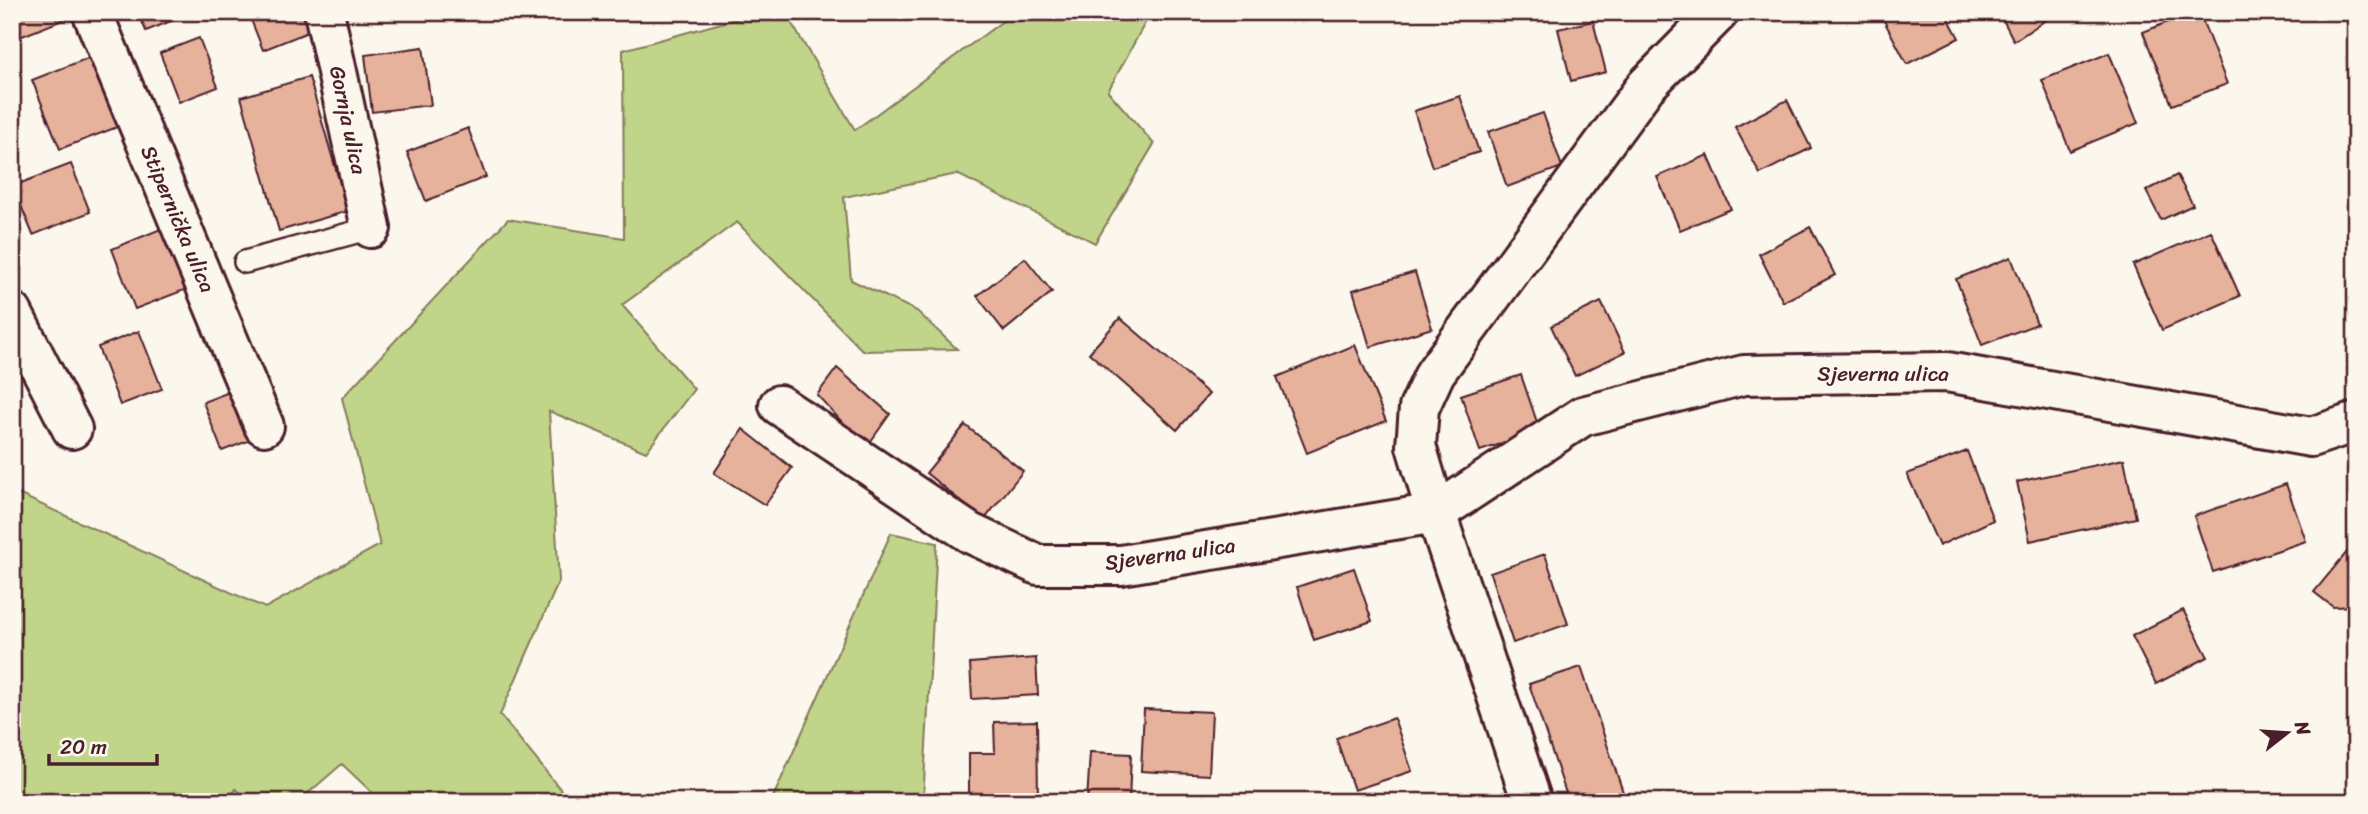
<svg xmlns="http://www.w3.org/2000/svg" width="2368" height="814" viewBox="0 0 2368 814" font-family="Sriracha,sans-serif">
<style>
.green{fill:#c1d58a;stroke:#867a5a;stroke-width:2}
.building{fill:#e7b29c;stroke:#4a1f2b;stroke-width:2}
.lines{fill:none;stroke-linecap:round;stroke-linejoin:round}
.lane-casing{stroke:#4a1f2b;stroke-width:26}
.street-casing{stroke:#4a1f2b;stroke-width:44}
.lane{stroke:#fbf7ec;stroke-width:21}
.street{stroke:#fbf7ec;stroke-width:38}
.labels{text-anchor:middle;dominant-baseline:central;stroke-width:5;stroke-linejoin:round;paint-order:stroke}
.street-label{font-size:21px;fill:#4a1f2b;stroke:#fbf7ec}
</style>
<rect width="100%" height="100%" fill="#fbf7ec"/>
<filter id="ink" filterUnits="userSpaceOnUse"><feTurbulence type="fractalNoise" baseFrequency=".0143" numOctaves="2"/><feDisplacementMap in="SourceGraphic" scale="14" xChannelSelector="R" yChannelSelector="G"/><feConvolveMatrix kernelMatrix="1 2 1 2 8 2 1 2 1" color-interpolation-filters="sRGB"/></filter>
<g filter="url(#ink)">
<g class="green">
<polygon points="761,12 785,12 855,130 1015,12 1151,12 1108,91 1154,144 1095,243 957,174 844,197 851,280 917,311 957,349 863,351 737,222 622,305 694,389 646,452 549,411 559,581 500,715 565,795 582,802 382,802 342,764 298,802 251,802 236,789 227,802 12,802 12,491 265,608 380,545 342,398 508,219 624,238 623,50"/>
<polygon points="891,533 937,543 923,802 771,802"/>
</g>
<g class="building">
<polygon points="12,12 72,12 73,16 12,40"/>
<polygon points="138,12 194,12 146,31"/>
<polygon points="248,12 318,12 323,26 263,50"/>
<polygon points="1892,12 1945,12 1959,38 1907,64 1882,17"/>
<polygon points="1999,12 2058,12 2014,41"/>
<polygon points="2193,12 2199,12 2227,84 2172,105 2143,32"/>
<polygon points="1593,21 1606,72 1571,81 1558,29"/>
<polygon points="199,38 218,87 179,102 160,53"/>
<polygon points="423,47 431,105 372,112 365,55"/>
<polygon points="2109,53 2138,123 2070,151 2042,80"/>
<polygon points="93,56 120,126 60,149 32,80"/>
<polygon points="309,77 348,211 279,231 241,97"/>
<polygon points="1460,96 1479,152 1432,167 1414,111"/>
<polygon points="1787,100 1811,148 1760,174 1735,127"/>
<polygon points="1543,113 1562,167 1507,187 1488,132"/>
<polygon points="468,128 486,177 426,201 407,152"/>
<polygon points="1708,155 1731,209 1680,230 1657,177"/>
<polygon points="71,164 90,212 33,235 13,186"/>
<polygon points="2177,175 2193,205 2161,220 2146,191"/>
<polygon points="1810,227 1835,275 1783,302 1759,254"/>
<polygon points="163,228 187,289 135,309 112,249"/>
<polygon points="2211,231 2240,296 2162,330 2133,265"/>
<polygon points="2011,257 2037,324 1982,345 1956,279"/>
<polygon points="1025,258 1052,292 1004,331 977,296"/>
<polygon points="1415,272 1432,328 1370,347 1353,290"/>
<polygon points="1601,302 1625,352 1575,376 1551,326"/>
<polygon points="1120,318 1209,394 1177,430 1089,353"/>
<polygon points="139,331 162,389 120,405 98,347"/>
<polygon points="1355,345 1386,421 1307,453 1277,377"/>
<polygon points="837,368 890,414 866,448 817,395"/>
<polygon points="1521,375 1540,431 1480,451 1461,395"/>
<polygon points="242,387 261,436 222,451 203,402"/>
<polygon points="965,425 1023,471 984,520 926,473"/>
<polygon points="743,429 792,468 765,505 714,473"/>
<polygon points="1967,451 1993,520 1939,546 1907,474"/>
<polygon points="2124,459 2136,518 2030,541 2017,482"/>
<polygon points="2286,484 2306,541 2213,572 2194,516"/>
<polygon points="2356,541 2356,606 2333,607 2314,592"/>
<polygon points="1545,554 1568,624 1513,643 1490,573"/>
<polygon points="1354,568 1372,621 1314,640 1297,587"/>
<polygon points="2183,610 2208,657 2156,684 2132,636"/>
<polygon points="1036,658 1038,695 972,699 970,663"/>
<polygon points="1581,667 1624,795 1603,802 1569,802 1529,684"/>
<polygon points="1144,709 1212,712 1209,775 1141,771"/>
<polygon points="1394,718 1412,771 1354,790 1336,738"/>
<polygon points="1037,721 1038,797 969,798 969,753 995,753 994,722"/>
<polygon points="1090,752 1131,754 1129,802 1087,802"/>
</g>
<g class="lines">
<defs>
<polyline id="lane" points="245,262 371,228"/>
<g id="street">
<polyline points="92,12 264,426"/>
<polyline points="324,12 371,228"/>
<polyline points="12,312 72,429"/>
<polyline points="779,405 970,533 1038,565 1121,565 1436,513 1583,416 1744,375 1947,372 2311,437 2356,422"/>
<polyline points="1532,802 1436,513 1416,446 1419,408 1435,373 1646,86 1719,12"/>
</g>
</defs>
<use href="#lane" class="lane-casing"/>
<use href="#street" class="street-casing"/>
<use href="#lane" class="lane"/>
<use href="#street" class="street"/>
</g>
</g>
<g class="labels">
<g class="street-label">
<text transform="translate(348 120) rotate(78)">Gornja ulica</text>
<text transform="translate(178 219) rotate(67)">Stipernička ulica</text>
<text x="1883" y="374">Sjeverna ulica</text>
<text transform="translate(1170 554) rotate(-8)">Sjeverna ulica</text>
</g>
</g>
<rect width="2368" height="814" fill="none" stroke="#fbf7ec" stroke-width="42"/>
<rect x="21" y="21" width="2326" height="772" fill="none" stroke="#4a1f2b" stroke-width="2.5" filter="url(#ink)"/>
<g transform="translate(2287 733) rotate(73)" stroke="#fbf7ec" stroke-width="5" paint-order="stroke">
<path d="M0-5L12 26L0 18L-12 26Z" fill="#4a1f2b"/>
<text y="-10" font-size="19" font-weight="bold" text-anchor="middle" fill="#4a1f2b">N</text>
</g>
<path d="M49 754v10h108v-10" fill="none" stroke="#4a1f2b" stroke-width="3.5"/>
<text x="60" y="754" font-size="21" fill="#4a1f2b" stroke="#fbf7ec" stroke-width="5" paint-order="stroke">20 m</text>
</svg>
